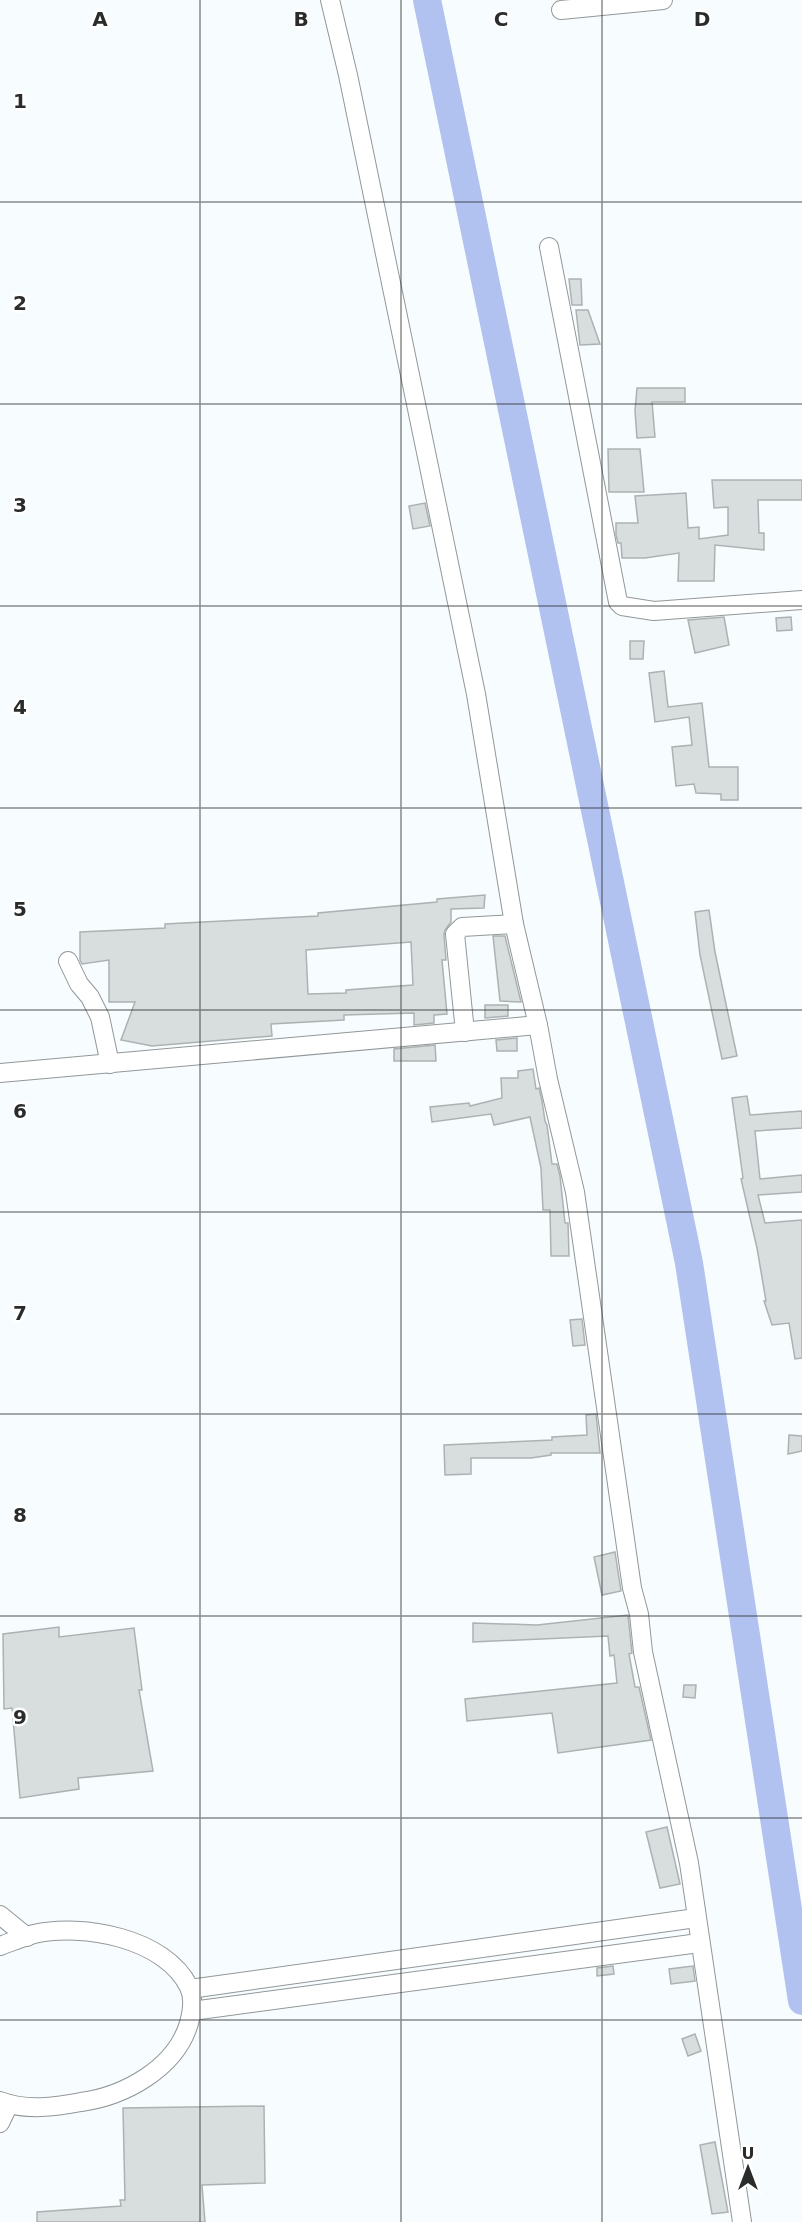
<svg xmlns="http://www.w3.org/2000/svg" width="802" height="2222" viewBox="0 0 802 2222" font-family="'DejaVu Sans',sans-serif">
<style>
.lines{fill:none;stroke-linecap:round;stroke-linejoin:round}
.river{stroke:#b1c2f1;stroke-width:28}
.building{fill:#d8dede;stroke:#acb2b2;stroke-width:1.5;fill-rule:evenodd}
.minor-casing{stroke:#929799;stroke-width:20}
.minor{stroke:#fff;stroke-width:18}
.grid{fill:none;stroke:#2a2c2c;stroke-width:1.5;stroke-opacity:0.55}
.grid-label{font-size:20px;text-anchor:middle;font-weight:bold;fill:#2a2c2c;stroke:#fff;stroke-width:5;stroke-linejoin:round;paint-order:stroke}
</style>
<rect width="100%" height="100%" fill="#f7fcfe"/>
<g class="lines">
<polyline class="river" points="427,0 689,1263 802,2001"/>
</g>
<g class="building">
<polygon points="569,279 581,279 582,305 572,305"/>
<polygon points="576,310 588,310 600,344 580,345"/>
<polygon points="637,388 685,388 685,402 652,402 655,437 637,438 635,411"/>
<polygon points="608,449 640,449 644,492 609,492"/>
<polygon points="712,480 802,480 802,500 758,500 759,533 764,533 764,550 715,545 714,581 678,581 679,553 645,558 622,558 621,543 618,543 616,535 616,523 638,523 635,496 686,493 688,528 699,527 699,539 728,535 728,507 714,508"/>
<polygon points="425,503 430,526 413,529 409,506"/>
<polygon points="724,617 729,645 695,653 688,620"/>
<polygon points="791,617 792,630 777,631 776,618"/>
<polygon points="630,641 644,641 643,659 630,659"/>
<polygon points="664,671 668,707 702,703 709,767 738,767 738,800 721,800 721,794 696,793 694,784 676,786 672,747 692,745 689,717 655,722 649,673"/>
<path d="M485,895L484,908L451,909V922L445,930L444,935L446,960H442L447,1014L434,1015V1023L414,1025V1013L344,1015V1020L271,1024L272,1036L152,1046L121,1040L135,1002H109V960L82,964L80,960V932L165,928V924L318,916V913L437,902V899ZM411,942L413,985L346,990V993L308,994L306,950Z"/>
<polygon points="709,910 715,952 737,1056 722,1059 700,955 695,912"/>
<polygon points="493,936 505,936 521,1002 500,1001"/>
<polygon points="485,1005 508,1005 508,1016 485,1018"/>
<polygon points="517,1038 517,1051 497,1051 496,1040"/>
<polygon points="435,1045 436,1061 394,1061 394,1049"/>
<polygon points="533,1069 536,1089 539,1088 542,1101 545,1121 547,1125 552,1164 557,1164 560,1176 565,1223 568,1223 569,1256 551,1256 550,1210 543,1210 541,1168 530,1117 494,1125 491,1114 432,1122 430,1107 469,1103 470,1106 502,1098 501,1078 518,1078 518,1071"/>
<polygon points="747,1096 750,1115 802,1111 802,1128 755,1131 760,1179 802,1175 802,1192 758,1195 765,1223 802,1220 802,1358 795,1359 789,1323 772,1325 764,1301 766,1301 757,1248 741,1179 743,1178 732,1098"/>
<polygon points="582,1319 585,1345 573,1346 570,1320"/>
<polygon points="596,1414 600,1453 551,1453 551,1455 531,1458 471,1458 471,1474 445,1475 444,1445 552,1440 552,1437 587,1435 586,1415"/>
<polygon points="789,1435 802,1436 802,1451 788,1454"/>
<polygon points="615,1552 621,1591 602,1595 594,1557"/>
<polygon points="628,1615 632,1653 629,1654 635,1687 639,1687 651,1740 558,1753 552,1713 467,1721 465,1699 617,1683 614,1655 610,1656 608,1636 473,1642 473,1623 537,1625"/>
<polygon points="59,1627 59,1637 134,1628 142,1690 139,1690 153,1771 78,1778 79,1789 20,1798 12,1708 4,1709 3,1634"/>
<polygon points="684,1685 696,1685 695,1698 683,1697"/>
<polygon points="667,1827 680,1884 660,1888 646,1832"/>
<polygon points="613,1966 614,1974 597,1976 597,1968"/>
<polygon points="693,1966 695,1981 671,1984 669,1969"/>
<polygon points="695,2034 701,2051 688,2056 682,2039"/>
<polygon points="264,2106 265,2183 202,2185 205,2222 37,2222 37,2212 121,2206 120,2200 125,2200 123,2108"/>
<polygon points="715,2142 728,2212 712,2214 700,2145"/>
</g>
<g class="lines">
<defs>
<g id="minor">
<polyline points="330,0 348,75 476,694 514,924 538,1025 548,1079 575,1192 632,1588 639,1614 643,1652 689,1863 742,2222"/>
<polyline points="561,10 663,0"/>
<polyline points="549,247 618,602 622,606 654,611 802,600"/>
<polyline points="68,961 79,984 90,997 100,1017 110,1064"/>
<polyline points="465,1032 455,934 462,927 514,924"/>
<polyline points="0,1073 538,1025"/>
<polyline points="0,1915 27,1937"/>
<path d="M0,1946C11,1942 23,1937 34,1934C83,1923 165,1938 189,1987C194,1997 192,2012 189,2023C176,2068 125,2096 81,2102C55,2107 26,2111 0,2101"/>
<polyline points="190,1989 696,1918"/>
<polyline points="192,2011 699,1943"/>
<polyline points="0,2123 9,2104"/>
</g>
</defs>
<use href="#minor" class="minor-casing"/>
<use href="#minor" class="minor"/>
</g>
<path class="grid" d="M200,0V2222M401,0V2222M602,0V2222M0,202H802M0,404H802M0,606H802M0,808H802M0,1010H802M0,1212H802M0,1414H802M0,1616H802M0,1818H802M0,2020H802"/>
<g class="grid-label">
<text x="100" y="26">A</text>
<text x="301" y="26">B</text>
<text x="501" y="26">C</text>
<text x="702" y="26">D</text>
<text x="20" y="108">1</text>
<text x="20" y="310">2</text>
<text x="20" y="512">3</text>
<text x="20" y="714">4</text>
<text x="20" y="916">5</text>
<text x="20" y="1118">6</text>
<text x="20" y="1320">7</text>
<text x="20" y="1522">8</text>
<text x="20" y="1724">9</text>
</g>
<g transform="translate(748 2168)" stroke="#ffffff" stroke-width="4.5" paint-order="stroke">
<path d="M0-4.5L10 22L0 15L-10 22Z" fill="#2a2c2c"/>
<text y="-9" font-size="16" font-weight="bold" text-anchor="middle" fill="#2a2c2c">U</text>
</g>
</svg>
